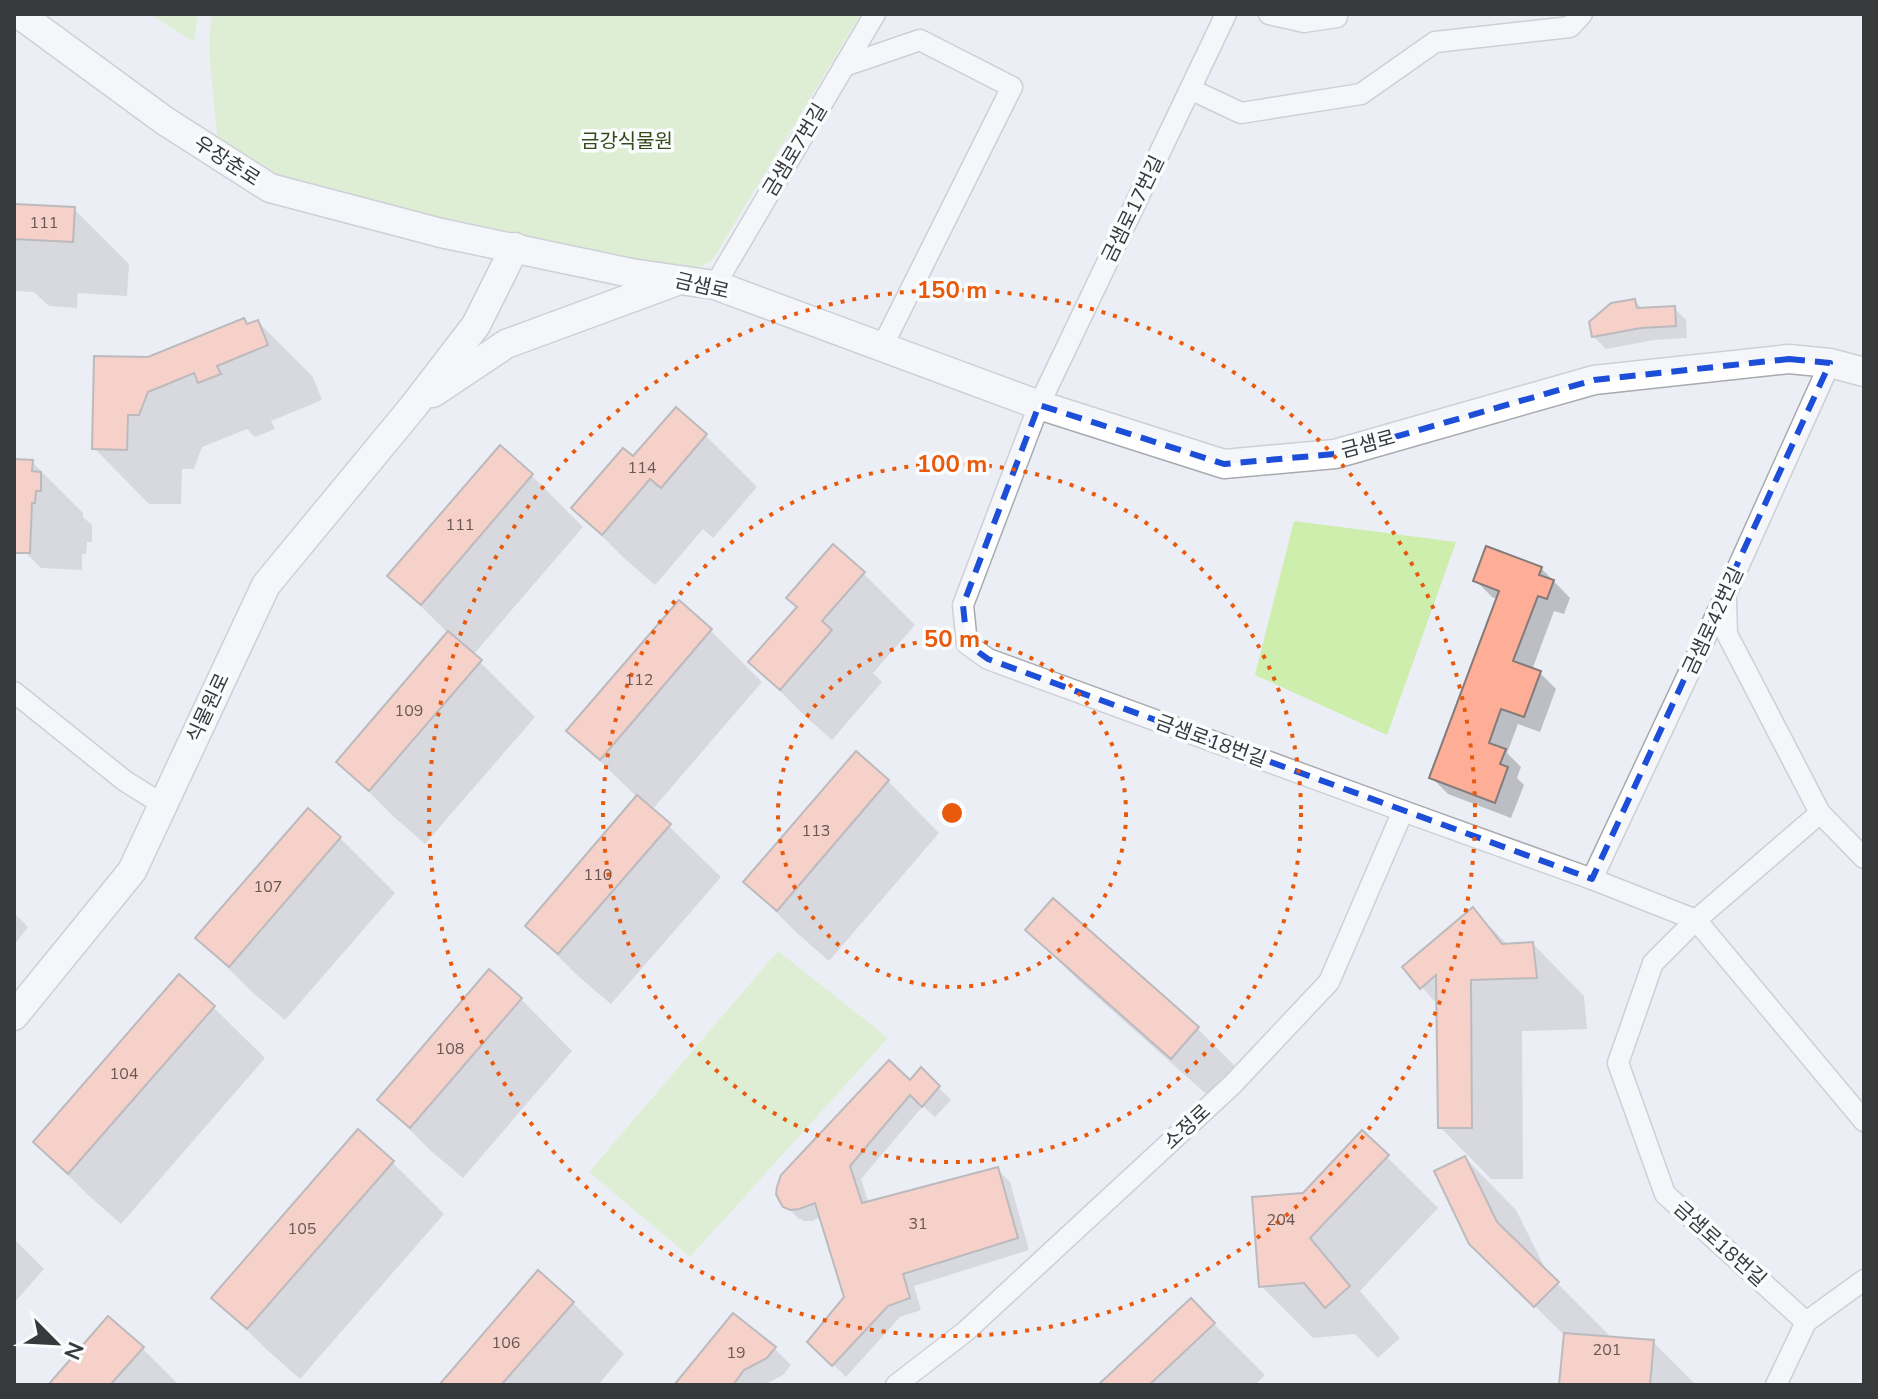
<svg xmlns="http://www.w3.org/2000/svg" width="1878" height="1399" viewBox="0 0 1878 1399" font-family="'Nunito Sans','Noto Sans KR',sans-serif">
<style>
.green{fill:#cdeeac}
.shadow{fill:#0003}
.building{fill:#fead96;stroke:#827b79;stroke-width:2}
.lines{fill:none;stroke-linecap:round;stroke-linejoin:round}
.street-casing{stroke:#a8aab0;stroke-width:23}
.secondary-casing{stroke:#a8aab0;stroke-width:31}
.street{stroke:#fff;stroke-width:20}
.secondary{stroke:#fff;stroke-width:28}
.marked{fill:none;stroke:#1d4ed8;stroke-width:6;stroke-dasharray:16 10;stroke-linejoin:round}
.ring{fill:none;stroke:#e8590c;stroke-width:4;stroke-dasharray:4 8}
.labels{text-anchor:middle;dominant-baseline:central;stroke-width:7;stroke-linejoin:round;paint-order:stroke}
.number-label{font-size:16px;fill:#6a5652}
.park-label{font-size:20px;fill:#344918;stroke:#fbfcfe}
.street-label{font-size:20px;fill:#38393b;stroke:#fbfcfe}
.centre{fill:#e8590c;stroke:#fbfcfe;stroke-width:4}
.ring-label{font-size:24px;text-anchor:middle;font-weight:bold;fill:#e8590c;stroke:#fbfcfe;stroke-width:7;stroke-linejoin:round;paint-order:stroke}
</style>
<rect width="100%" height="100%" fill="#eceef5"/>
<g class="green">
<polygon points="150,14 198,14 194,42"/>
<path d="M212,14H861L713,259L680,280L219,162C218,114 204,59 212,14Z"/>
<polygon points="1294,521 1456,542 1387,735 1255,675"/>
<polygon points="778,951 888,1038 690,1257 589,1172"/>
</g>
<g class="shadow">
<polygon points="14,206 74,209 129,264 127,296 78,293 77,308 49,306 34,292 14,291"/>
<polygon points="1634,301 1643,309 1674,308 1686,320 1687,338 1654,340 1606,349 1593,336"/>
<polygon points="244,320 249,325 258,322 313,377 322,400 271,421 275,429 255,437 247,429 202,447 194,469 182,469 181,504 149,504 94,448 148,359"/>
<polygon points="676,410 706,436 757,487 713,538 703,529 655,585 625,559 574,508 633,459"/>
<polygon points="500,448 532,476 583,527 473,655 535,717 425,844 394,817 339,762 449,634 390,576"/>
<polygon points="14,461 32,462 83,513 83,517 92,525 92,542 87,542 86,554 82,554 82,570 41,568 20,547 14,547"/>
<polygon points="1541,568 1570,598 1564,614 1554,611 1532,670 1540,673 1556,689 1540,732 1518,724 1507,753 1521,767 1517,778 1524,785 1511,818 1448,794 1432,778 1498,599 1492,597 1475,580"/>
<polygon points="863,573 915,625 873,673 882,682 832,740 803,714 751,662"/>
<polygon points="679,603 711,631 762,682 652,810 721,877 611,1004 579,977 528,926 638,798 569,731"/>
<polygon points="888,781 939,833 829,961 797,933 746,882"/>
<polygon points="340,838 395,893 285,1020 253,993 198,938"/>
<polygon points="1473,909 1509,946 1533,944 1584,996 1587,1029 1522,1031 1523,1179 1491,1179 1440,1127 1438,1005 1404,967"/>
<polygon points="14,913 28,927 14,945"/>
<polygon points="1028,930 1197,1028 1249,1080 1223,1109 1079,981"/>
<polygon points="489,972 521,999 572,1051 463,1178 431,1151 379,1099"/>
<polygon points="213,1007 265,1058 121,1224 87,1194 35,1142"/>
<polygon points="921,1070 951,1100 935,1117 923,1106 861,1179 869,1204 997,1169 1010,1182 1029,1250 914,1286 921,1310 900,1317 846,1377 810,1342 847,1297 821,1217 812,1221 804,1221 798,1218 785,1205"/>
<polygon points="1387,1157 1438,1208 1360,1291 1400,1338 1378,1358 1355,1334 1313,1338 1261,1286 1304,1195"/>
<polygon points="1465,1158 1516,1210 1548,1274 1609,1335 1606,1338 1653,1342 1696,1385 1561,1385 1565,1336 1471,1243"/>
<polygon points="392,1162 444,1214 300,1379 266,1349 214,1297"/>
<polygon points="14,1239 44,1269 14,1303"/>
<polygon points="1191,1301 1265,1375 1255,1385 1101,1385"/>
<polygon points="573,1303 624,1354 598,1385 441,1385"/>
<polygon points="142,1348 179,1385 50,1385"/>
<polygon points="774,1348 791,1365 783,1375 764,1385 683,1385"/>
</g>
<g class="building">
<polygon points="14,204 75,207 73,242 14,239"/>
<polygon points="1635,299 1637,308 1675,306 1676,326 1641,328 1592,337 1589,322 1611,303"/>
<polygon points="244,318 247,324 258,320 268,345 217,366 221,374 198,383 194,373 148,392 139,415 128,415 127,450 92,449 94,356 148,357"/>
<polygon points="676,407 707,434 661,488 650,479 602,535 571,508 623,448 633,456"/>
<polygon points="500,445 533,474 421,605 387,576"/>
<polygon points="14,459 33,460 32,471 41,472 41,491 36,491 35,503 32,503 30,553 14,553"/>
<polygon points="833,544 865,572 822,621 832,630 780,690 748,662 797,607 786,598"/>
<polygon points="1486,546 1542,567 1539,575 1554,580 1547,599 1538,596 1513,661 1541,671 1524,717 1501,709 1489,743 1506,749 1500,764 1508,767 1495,803 1429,778 1499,591 1473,581"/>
<polygon points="679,600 712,629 600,760 566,731"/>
<polygon points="448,631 482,660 369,791 336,762"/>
<polygon points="856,751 889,780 777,911 743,882"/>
<polygon points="637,795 671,824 558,954 525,926"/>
<polygon points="308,808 341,837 229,967 195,938"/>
<polygon points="1053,898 1199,1027 1171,1059 1025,930"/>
<polygon points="1473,907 1502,944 1533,942 1537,978 1471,980 1472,1128 1438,1128 1436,975 1420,989 1402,967"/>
<polygon points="489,969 522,998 410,1128 377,1100"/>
<polygon points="179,974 215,1006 68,1174 33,1142"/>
<polygon points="889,1060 910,1080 921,1067 940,1086 922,1107 910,1095 850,1166 862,1203 998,1167 1018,1238 903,1274 910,1298 888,1306 832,1366 807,1342 844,1297 815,1203 799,1209 790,1210 783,1207 780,1202 776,1194 777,1187 781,1175"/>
<polygon points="358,1129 394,1161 247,1329 211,1298"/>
<polygon points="1362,1130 1389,1155 1310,1238 1350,1286 1325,1308 1304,1283 1259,1287 1252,1197 1303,1193"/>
<polygon points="1465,1156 1497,1222 1559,1282 1534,1307 1469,1244 1434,1171"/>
<polygon points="538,1270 574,1302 501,1385 439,1385"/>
<polygon points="1191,1298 1215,1323 1149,1385 1098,1385"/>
<polygon points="733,1313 776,1347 767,1358 744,1370 733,1385 674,1385"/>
<polygon points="108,1316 144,1347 110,1385 48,1385"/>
<polygon points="1564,1333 1654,1340 1650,1385 1559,1385"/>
</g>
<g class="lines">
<defs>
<g id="street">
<polyline points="1226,14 1039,405 963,605 967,644 988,659 1403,811 1592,879 1696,920 1864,1121"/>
<polyline points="1269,14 1304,22 1337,17 1337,14"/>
<polyline points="844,66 920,40 1012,87 882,347"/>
<polyline points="1190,89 1241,113 1361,94 1435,42 1570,27 1582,14"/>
<polyline points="715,285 875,14"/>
<polyline points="1726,600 1727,634 1820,813"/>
<polyline points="14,692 125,781 162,804"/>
<polyline points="1864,858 1820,813 1696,920 1653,963 1618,1063 1665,1194 1806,1322 1864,1280"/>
<polyline points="1592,879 1725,596 1830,363"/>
<polyline points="896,1385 966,1331 1232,1085 1329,982 1403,811"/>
<polyline points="1776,1385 1806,1322"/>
</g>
<g id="secondary">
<polyline points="19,14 165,121 270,188 441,233 631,273 715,285 1039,405 1224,464 1335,454 1594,380 1789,359 1830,363 1864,372"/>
<polyline points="433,393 506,344 677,281"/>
<polyline points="14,1016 132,871 266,585 413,407 476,325 515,247"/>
</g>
</defs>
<use href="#street" class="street-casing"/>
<use href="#secondary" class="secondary-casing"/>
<use href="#street" class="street"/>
<use href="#secondary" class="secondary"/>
</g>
<path d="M0 0H1878V1399H0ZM1789,359L1830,363L1592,879L988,659L967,644L963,605L1039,405L1224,464L1335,454L1594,380Z" fill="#eceef5" fill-opacity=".55" fill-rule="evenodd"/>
<path class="marked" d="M1789,359L1830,363L1592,879L988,659L967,644L963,605L1039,405L1224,464L1335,454L1594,380Z"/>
<g class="ring">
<circle cx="952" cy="813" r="174"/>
<circle cx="952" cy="813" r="349"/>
<circle cx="952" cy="813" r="523"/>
</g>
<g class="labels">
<g class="number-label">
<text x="44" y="223">111</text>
<text x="642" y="468">114</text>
<text x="460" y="525">111</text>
<text x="639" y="680">112</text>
<text x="409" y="711">109</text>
<text x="816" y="831">113</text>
<text x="598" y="875">110</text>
<text x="268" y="887">107</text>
<text x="450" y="1049">108</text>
<text x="124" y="1074">104</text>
<text x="1281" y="1220">204</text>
<text x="918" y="1224">31</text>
<text x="302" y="1229">105</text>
<text x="506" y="1343">106</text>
<text x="1607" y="1350">201</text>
<text x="736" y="1353">19</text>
</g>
<g class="park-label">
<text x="627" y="141">금강식물원</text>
</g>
<g class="street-label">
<text transform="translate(795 150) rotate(-59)">금샘로7번길</text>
<text transform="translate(227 161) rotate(33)">우장춘로</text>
<text transform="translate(1133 209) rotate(-64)">금샘로17번길</text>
<text transform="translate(702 286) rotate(13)">금샘로</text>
<text transform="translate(1368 444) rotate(-15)">금샘로</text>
<text transform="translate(1713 621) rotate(-65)">금샘로42번길</text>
<text transform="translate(208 708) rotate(-65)">식물원로</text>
<text transform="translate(1211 741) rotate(20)">금샘로18번길</text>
<text transform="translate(1187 1127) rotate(-43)">소정로</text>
<text transform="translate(1720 1244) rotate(42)">금샘로18번길</text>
</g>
</g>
<circle cx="952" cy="813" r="12" class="centre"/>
<g class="ring-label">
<text x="952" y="298">150 m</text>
<text x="952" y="472">100 m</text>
<text x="952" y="647">50 m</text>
</g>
<rect width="1878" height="1399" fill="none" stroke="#38393b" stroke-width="32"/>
<g transform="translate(56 1343) rotate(114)" stroke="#fbfcfe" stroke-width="6" paint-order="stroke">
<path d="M0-6L14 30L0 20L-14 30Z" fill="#38393b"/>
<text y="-12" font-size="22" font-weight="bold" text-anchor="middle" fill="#38393b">N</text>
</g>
</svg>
